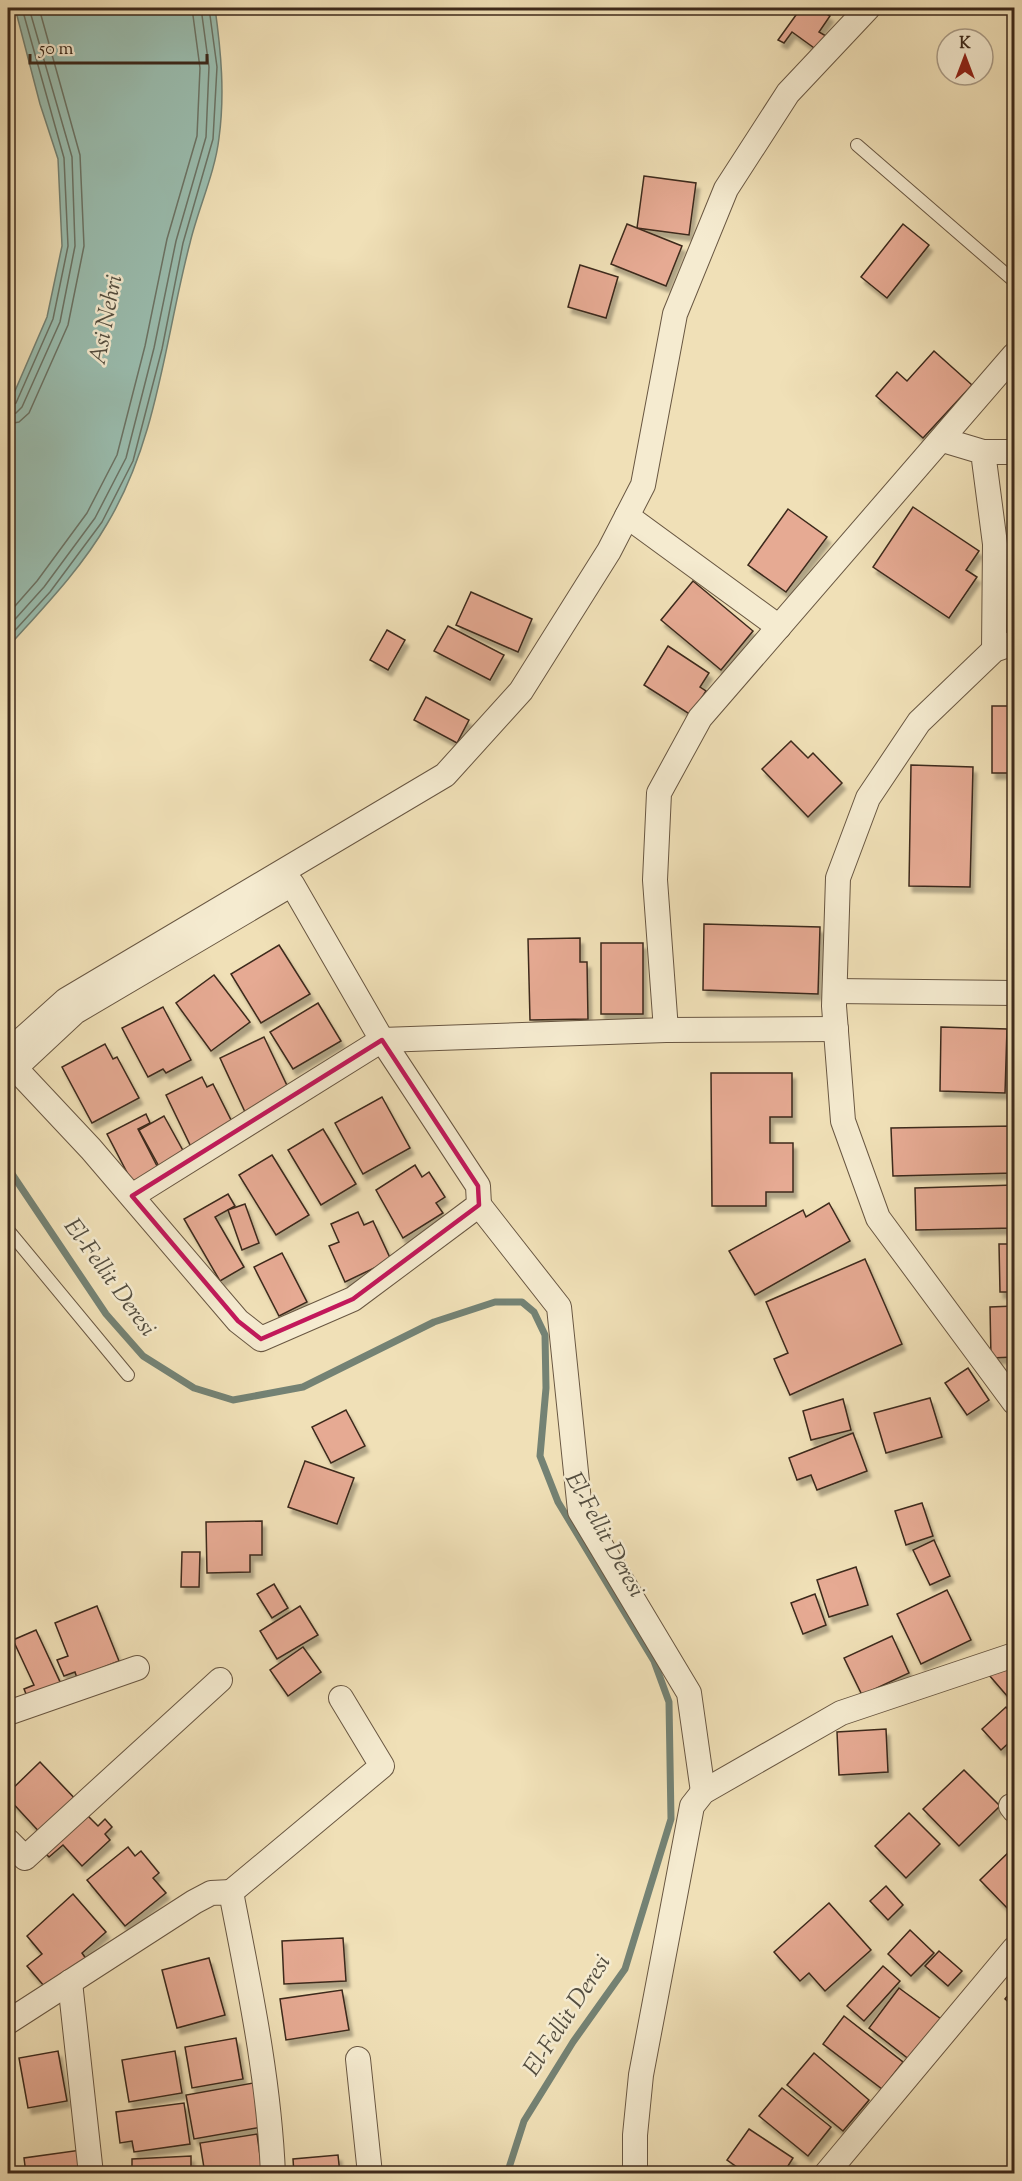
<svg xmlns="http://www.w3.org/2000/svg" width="1022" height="2181" viewBox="0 0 1022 2181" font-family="'Sorts Mill Goudy',serif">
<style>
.water{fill:#9abdaf;stroke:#748274;stroke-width:1.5}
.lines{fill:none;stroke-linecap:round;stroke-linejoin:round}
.shore{stroke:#6b7365;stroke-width:1.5}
.stream{stroke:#748274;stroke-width:7}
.building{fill:#e6aa93;stroke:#3c291b;stroke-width:1.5;filter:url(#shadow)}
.service-casing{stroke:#695742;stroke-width:14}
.minor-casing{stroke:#695742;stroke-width:26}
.service{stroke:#f5ebd0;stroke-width:12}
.minor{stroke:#f5ebd0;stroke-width:24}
.marked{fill:none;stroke:#c2185b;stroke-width:4.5;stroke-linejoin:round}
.labels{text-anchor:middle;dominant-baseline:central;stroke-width:5;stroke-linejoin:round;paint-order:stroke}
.water-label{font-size:24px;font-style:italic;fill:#544e40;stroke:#f5ebd0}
</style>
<defs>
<filter id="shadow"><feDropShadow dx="3.5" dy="6" stdDeviation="1.5" flood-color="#0004"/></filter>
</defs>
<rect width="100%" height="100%" fill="#f0e0b7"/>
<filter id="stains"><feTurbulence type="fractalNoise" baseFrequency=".00333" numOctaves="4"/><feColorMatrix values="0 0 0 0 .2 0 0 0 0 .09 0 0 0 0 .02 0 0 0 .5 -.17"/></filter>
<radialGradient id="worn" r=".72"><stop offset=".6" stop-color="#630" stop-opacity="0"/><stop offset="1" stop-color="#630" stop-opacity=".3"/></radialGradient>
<path class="water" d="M15,8H215C221,51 225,94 219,138C215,173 198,209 190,243C165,338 158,439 107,524C81,569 42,609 8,647V407L47,317L62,246L58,159L40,104Z"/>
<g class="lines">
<g class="shore">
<polyline points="8,407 16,403 53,319 68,246 64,158 22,8"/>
<polyline points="8,415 16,413 22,407 60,322 75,246 72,157 29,8"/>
<polyline points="8,424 19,422 29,413 68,325 84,246 80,155 39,8"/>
<polyline points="8,614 37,581 87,513 117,455 145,346 167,239 197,136 200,68 192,8"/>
<polyline points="8,627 44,587 95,518 126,458 154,348 176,241 206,137 209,67 201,8"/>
<polyline points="8,638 50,592 102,522 133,461 162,349 183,243 213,139 217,67 209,8"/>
</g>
<polyline class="stream" points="8,1168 106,1314 143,1356 194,1388 233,1400 303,1387 434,1322 495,1302 522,1302 534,1312 545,1335 546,1388 540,1456 558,1502 654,1661 669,1702 671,1819 625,1969 573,2042 524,2121 507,2174"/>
</g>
<g class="building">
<polygon points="801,8 817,8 830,16 819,32 826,36 817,50 792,32 784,43 778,40"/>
<polygon points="644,176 696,183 689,235 637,228"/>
<polygon points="627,224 682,246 666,286 611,264"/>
<polygon points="903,224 929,245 887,298 861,277"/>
<polygon points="580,265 618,277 606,318 568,307"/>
<polygon points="934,351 972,385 923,438 876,396 897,372 907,381"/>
<polygon points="913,507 979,551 966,570 977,577 949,618 873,567"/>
<polygon points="788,509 827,537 786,592 748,565"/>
<polygon points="693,581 753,631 721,670 661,620"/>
<polygon points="471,592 532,619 518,652 456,625"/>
<polygon points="448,626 504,655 490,680 434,651"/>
<polygon points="387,630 405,640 388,670 370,660"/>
<polygon points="668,646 709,673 700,687 706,691 691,715 644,685"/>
<polygon points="426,697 469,720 457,743 414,720"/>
<rect x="992" y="706" width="22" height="67"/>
<polygon points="791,741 808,758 813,753 842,783 808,817 762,769"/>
<polygon points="911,765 973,767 970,887 909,886"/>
<polygon points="704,924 820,927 818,994 703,990"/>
<polygon points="580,938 580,962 587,962 588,1019 530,1020 528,939"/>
<polygon points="1011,938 1014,938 1014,967 1010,967"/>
<rect x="601" y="943" width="42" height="71"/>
<polygon points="279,945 310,994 261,1023 231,974"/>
<polygon points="214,975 250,1022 211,1051 176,1003"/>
<polygon points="318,1003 341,1041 293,1069 270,1032"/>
<polygon points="163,1007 191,1060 166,1073 163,1069 148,1077 122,1028"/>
<polygon points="941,1027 1007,1029 1005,1093 940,1091"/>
<polygon points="264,1037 291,1094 246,1114 220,1058"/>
<polygon points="105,1044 113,1059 117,1057 139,1098 92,1123 62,1067"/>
<polygon points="711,1073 792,1073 792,1117 770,1117 770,1143 793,1143 793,1192 766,1192 766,1206 712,1206"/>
<polygon points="202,1077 207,1087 213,1084 236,1130 193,1151 166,1095"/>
<polygon points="382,1097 410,1148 363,1174 335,1123"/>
<polygon points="146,1114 150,1123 138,1129 158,1168 132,1182 107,1134"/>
<polygon points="164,1116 186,1156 161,1170 139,1130"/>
<polygon points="1014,1126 1014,1173 893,1176 891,1128"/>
<polygon points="323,1129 356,1184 321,1205 288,1150"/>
<polygon points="272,1155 309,1215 276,1235 239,1175"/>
<polygon points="415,1165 422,1177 429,1172 445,1197 436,1203 443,1213 403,1238 376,1190"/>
<polygon points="1014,1185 1014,1228 916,1230 915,1188"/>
<polygon points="228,1194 235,1206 215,1217 244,1267 220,1281 184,1219"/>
<polygon points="829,1203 850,1241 755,1295 729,1251 803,1210 806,1217"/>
<polygon points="245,1204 259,1243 242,1250 228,1210"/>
<polygon points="358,1212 364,1225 373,1221 391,1260 345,1282 329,1246 339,1242 331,1224"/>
<polygon points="999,1244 1014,1244 1014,1292 1000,1292"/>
<polygon points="282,1253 307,1302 279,1316 254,1267"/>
<polygon points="865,1259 902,1344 790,1395 774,1359 788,1353 766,1302"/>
<polygon points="1014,1306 1014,1357 991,1358 990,1307"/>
<polygon points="968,1368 989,1400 967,1415 945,1383"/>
<polygon points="930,1398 942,1437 886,1453 874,1413"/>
<polygon points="843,1399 851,1430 811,1440 803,1411"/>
<polygon points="346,1410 365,1446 331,1463 312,1427"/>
<polygon points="853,1433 867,1471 817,1490 811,1475 797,1480 789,1458"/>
<polygon points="305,1461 354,1478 337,1524 288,1507"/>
<polygon points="922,1503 933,1536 906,1545 895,1511"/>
<polygon points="262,1521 262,1555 250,1555 250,1572 207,1573 206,1522"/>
<polygon points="934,1540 950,1576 930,1585 913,1550"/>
<polygon points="182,1552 200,1552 199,1587 181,1587"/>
<polygon points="856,1567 868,1605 829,1617 817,1580"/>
<polygon points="274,1584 288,1608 272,1618 257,1594"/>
<polygon points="947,1590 971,1640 921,1664 897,1614"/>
<polygon points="815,1594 826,1625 803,1634 791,1603"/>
<polygon points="97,1606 119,1661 77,1678 75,1672 64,1676 57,1660 68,1656 55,1623"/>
<polygon points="300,1606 318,1635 277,1659 260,1631"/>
<polygon points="36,1630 61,1684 28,1699 24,1689 34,1685 13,1640"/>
<polygon points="892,1636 909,1673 862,1695 844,1658"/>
<polygon points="303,1647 321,1672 288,1696 270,1670"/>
<polygon points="1005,1661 1014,1672 1014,1704 989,1675"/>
<polygon points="1006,1707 1014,1717 1014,1738 1001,1750 982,1729"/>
<polygon points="886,1729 888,1772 839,1775 837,1732"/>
<polygon points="40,1762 80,1804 44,1837 8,1798 8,1793"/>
<polygon points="964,1770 1000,1806 959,1846 923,1809"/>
<polygon points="85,1813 98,1826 105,1819 112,1827 105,1834 110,1840 82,1866 63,1845 49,1857 43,1851"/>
<polygon points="909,1813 940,1844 906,1878 875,1846"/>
<polygon points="128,1847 135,1856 141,1851 159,1873 153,1878 166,1893 125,1926 87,1880"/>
<polygon points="1014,1847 1014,1902 1008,1909 980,1880"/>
<polygon points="886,1886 903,1905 888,1920 870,1901"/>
<polygon points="73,1894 106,1932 82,1953 87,1960 57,1986 51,1980 44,1986 27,1966 42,1954 27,1936"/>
<polygon points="829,1903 871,1950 825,1991 809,1973 800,1981 774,1952"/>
<polygon points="910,1930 934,1953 911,1976 888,1954"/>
<polygon points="343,1938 346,1981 284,1984 282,1941"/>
<polygon points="939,1951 962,1971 948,1986 925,1966"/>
<polygon points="209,1958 225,2015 177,2028 162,1970"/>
<polygon points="883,1966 900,1981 864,2021 847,2006"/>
<polygon points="899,1988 941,2019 910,2060 869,2028"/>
<polygon points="1014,1988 1014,2007 1005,1999"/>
<polygon points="342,1990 349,2030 286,2040 280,1999"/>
<polygon points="844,2016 903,2062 882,2089 823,2044"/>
<polygon points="236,2038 243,2079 192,2088 185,2047"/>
<polygon points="58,2051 67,2101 28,2108 19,2058"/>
<polygon points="175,2051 182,2093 129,2102 122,2060"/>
<polygon points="814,2053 869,2100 843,2131 787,2085"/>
<polygon points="253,2083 262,2127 194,2139 186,2095"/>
<polygon points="782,2088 831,2127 808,2156 759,2116"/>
<polygon points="184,2103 190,2144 134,2152 132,2141 120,2143 116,2112"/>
<polygon points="749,2129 793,2158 783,2174 747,2174 727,2160"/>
<polygon points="257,2134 262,2170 241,2174 205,2174 200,2143"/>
<polygon points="81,2150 84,2174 26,2174 24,2158"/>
<polygon points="338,2155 340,2174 294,2174 293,2159"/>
<polygon points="191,2156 191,2174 132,2174 132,2159"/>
</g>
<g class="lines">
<defs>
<g id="service">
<polyline points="857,145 1014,281"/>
<polyline points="8,1230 128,1375"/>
</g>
<g id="minor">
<polyline points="943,440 983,452 995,544 994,650"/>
<polyline points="983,452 1014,452"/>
<polyline points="627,516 779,627"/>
<polyline points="1014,643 994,650 919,722 868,798 838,878 834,1006 843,1121 878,1218 1014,1402"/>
<polygon points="292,884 382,1040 478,1186 479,1205 353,1299 261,1339 238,1321 91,1149 15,1068 75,1012"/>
<polyline points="835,991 1014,993"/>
<polyline points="666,1030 655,880 659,793 700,718 1014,355"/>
<polyline points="8,1052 66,1000 445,775 521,691 609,551 643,485 675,314 726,189 788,93 868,8"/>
<polyline points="132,1196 382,1040 666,1030 836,1029"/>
<polyline points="479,1205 559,1307 580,1511 689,1693 703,1792"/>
<polyline points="8,1713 137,1668"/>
<polyline points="1011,1806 1014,1810"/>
<polyline points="8,1841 25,1858 220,1680"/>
<polyline points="231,1892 382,1766 341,1698"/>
<polyline points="70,1982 91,2174"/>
<path d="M8,2022L194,1902L211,1893L231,1892C249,1985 269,2078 273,2174"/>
<polyline points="358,2059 370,2174"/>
<polyline points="635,2174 635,2135 641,2075 692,1806 703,1792 841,1713 1014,1655"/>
<polyline points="826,2174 1014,1949"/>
</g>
</defs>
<use href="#service" class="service-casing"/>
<use href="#minor" class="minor-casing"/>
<use href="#service" class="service"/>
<use href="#minor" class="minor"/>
</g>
<path class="marked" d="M382,1040L478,1186L479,1205L353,1299L261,1339L238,1321L132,1196Z"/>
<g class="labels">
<g class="water-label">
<text transform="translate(107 320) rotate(-79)">Asi Nehri</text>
<text transform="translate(109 1278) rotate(54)">El-Fellit Deresi</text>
<text transform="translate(604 1535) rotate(61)">El-Fellit Deresi</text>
<text transform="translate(568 2016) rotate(-57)">El-Fellit Deresi</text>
</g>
</g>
<rect width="1022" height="2181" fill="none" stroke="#f0e0b7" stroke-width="30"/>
<rect x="9" y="9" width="1004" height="2163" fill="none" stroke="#3c291b" stroke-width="3"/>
<rect x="15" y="15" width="992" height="2151" fill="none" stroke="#3c291b" stroke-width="1.5"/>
<g transform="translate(965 57)"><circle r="28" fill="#f5ebd0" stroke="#ab9d88" stroke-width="1.5"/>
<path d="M0-4.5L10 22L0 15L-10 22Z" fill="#8f2418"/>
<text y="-9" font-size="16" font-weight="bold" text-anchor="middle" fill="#3c291b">K</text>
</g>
<path d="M30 54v9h177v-9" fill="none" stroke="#3c291b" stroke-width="3"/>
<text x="39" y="54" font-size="18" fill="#3c291b" stroke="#f5ebd0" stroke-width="4.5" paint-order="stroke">50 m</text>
<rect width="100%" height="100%" filter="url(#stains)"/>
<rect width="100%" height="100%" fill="url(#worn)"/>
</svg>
